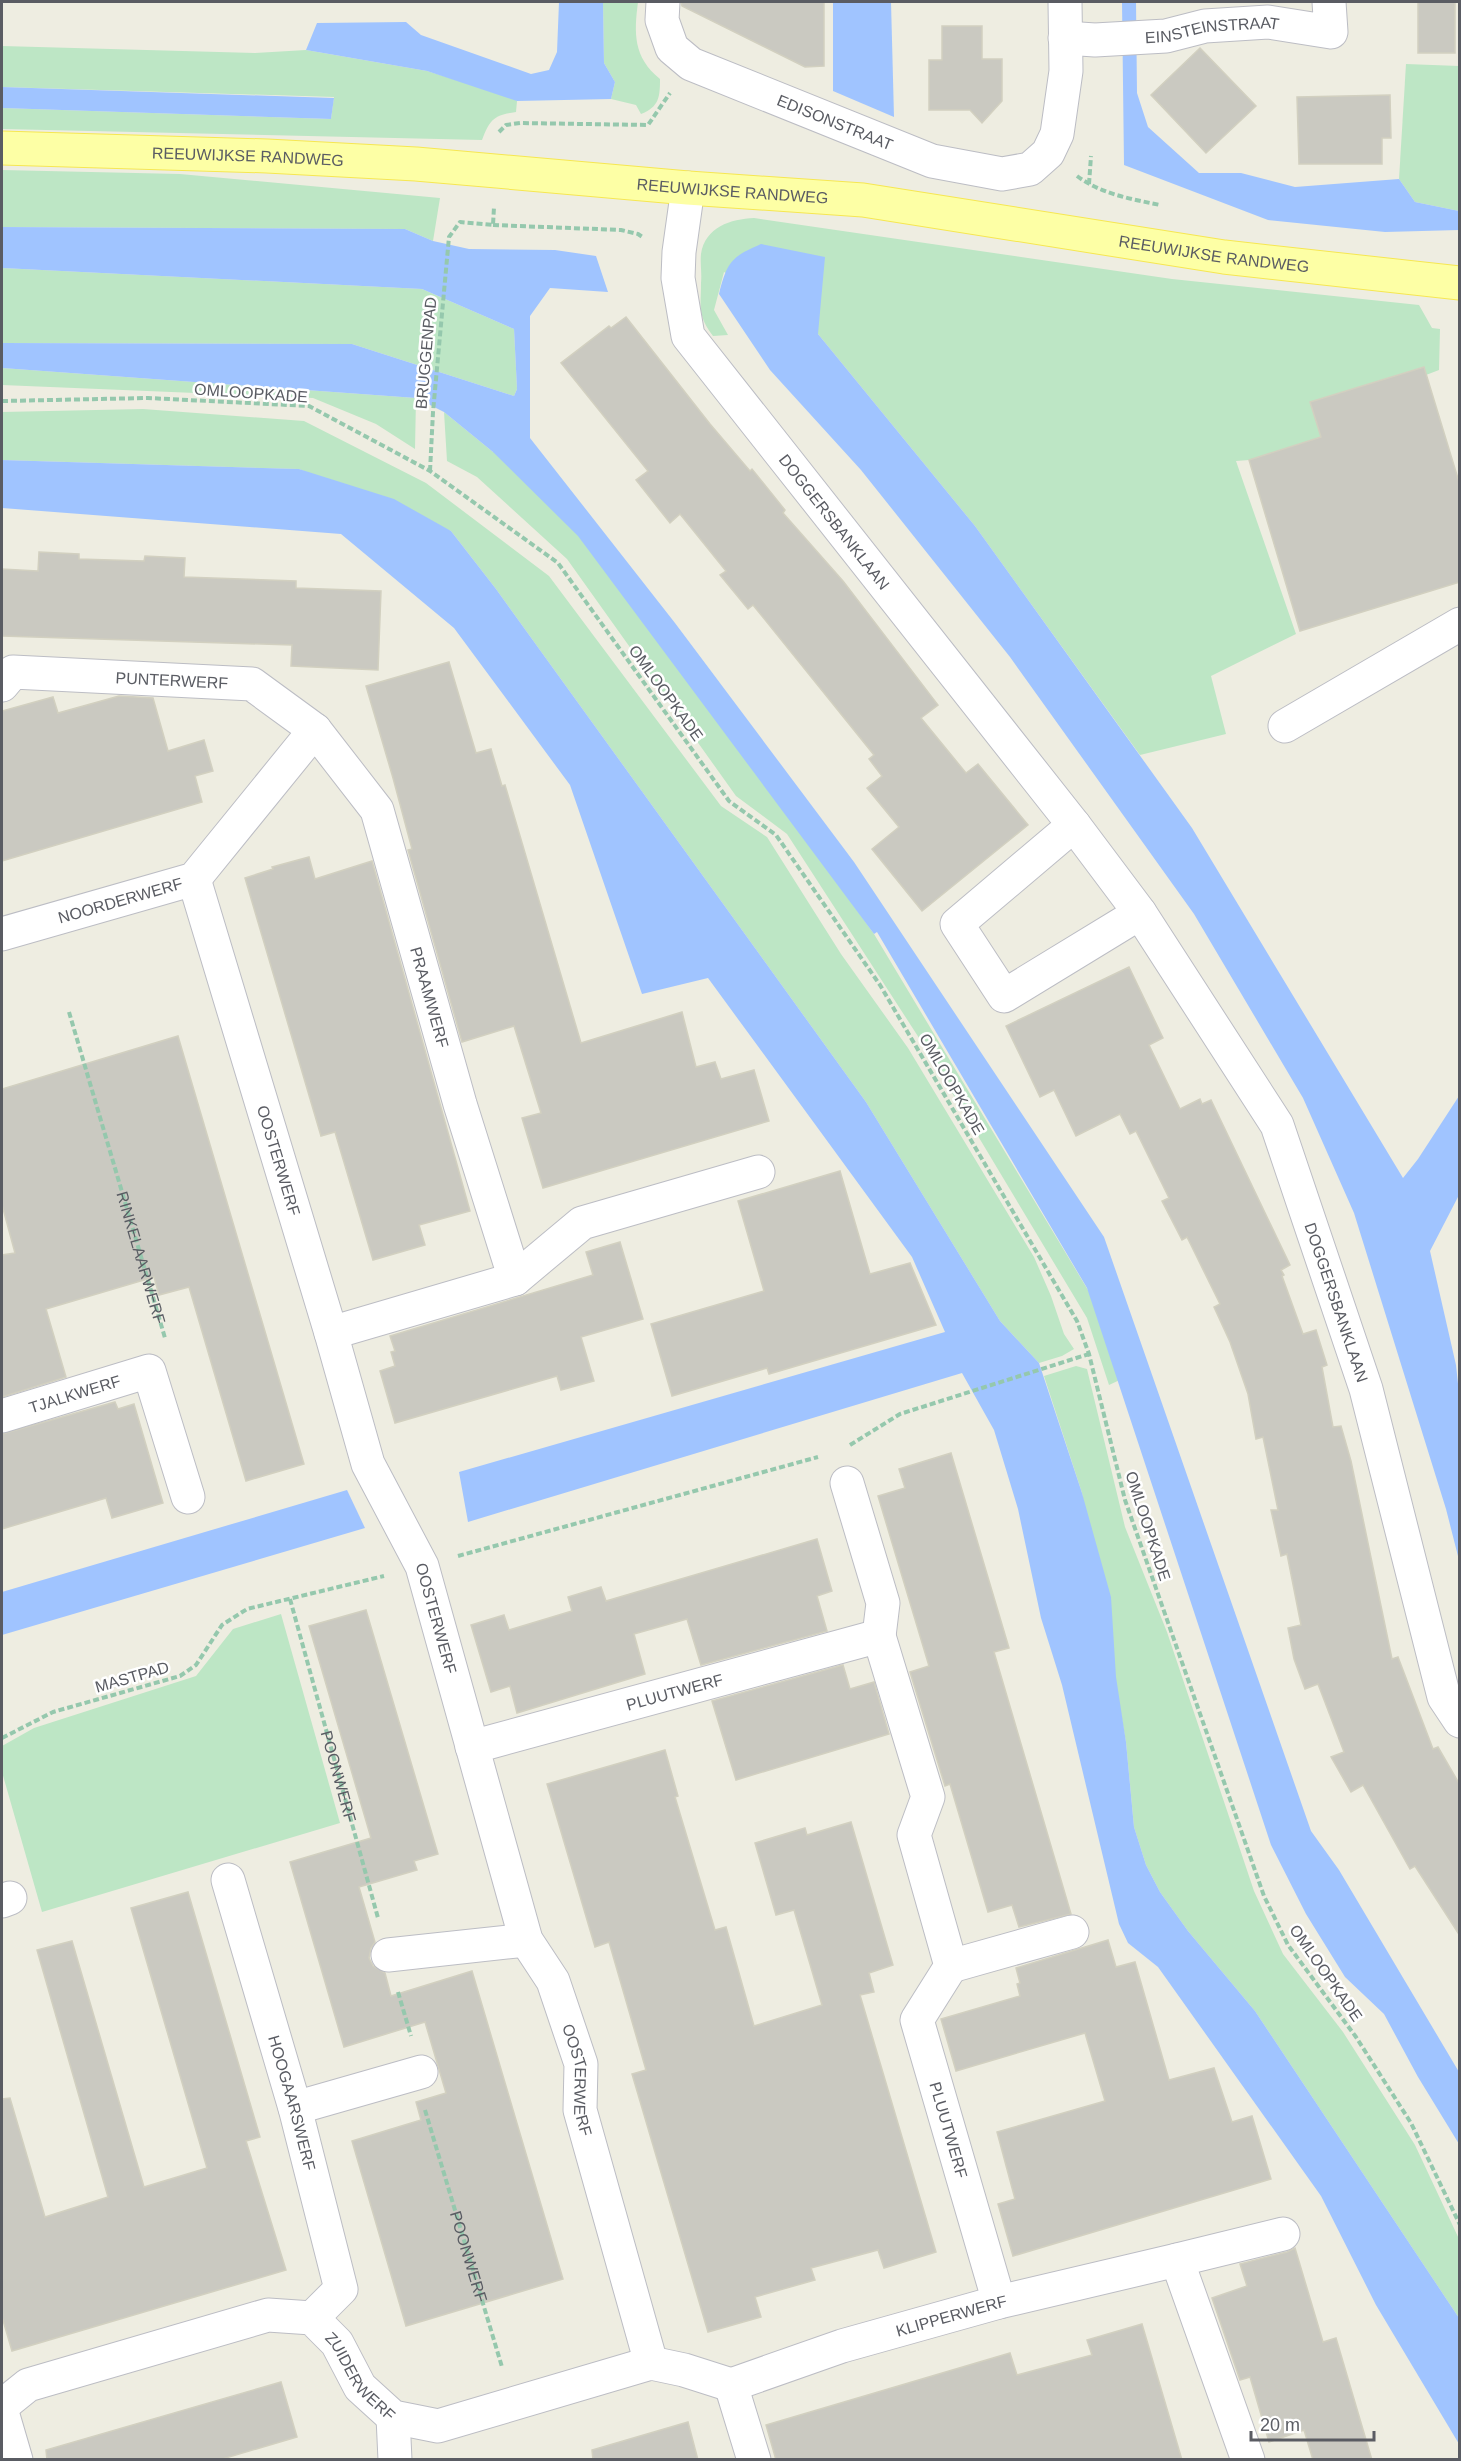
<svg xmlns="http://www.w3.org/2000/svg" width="1461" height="2461" viewBox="0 0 1461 2461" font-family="Helvetica,sans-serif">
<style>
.green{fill:#bde6c5}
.water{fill:#a0c4ff}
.building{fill:#cac9c1;stroke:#d2d0c0;stroke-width:1.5}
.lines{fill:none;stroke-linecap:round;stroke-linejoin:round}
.minor-casing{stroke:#bcbdc4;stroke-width:35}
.major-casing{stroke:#f6e752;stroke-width:35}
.path{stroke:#95c8ad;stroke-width:4;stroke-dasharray:6 3;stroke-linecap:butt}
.minor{stroke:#fff;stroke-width:33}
.major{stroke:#fdffa5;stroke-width:33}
.labels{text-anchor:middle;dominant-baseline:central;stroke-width:5;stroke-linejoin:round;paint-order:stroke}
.street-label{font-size:16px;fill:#5a5c63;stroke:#fff}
</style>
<rect width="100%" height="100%" fill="#eeede1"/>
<g class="green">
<path d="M603,2H638C634,33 633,57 660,79C660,97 659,107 641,114L636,105L611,99L615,82L604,63Z"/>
<path d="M2,46L255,53L306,50L427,71L512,97L517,101L516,112C494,115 490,119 482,140L2,129V108L331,119L334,97L2,87Z"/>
<polygon points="1406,64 1459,66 1459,211 1415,202 1399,179"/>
<polygon points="2,170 180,174 440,198 433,241 405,229 2,227"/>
<path d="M754,218L1172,279L1419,305L1432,328L1440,329L1439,370L1426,375L1423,367L1310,402L1321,437L1249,460L1236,461L1296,634L1211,676L1226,734L1140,755L975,526L818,334V320L724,272L714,310L728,335L713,336C697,315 701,307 701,283C702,273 700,263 701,254C705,227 731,219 754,218Z"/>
<polygon points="2,268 422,289 514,329 517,389 514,396 352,344 2,343"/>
<polygon points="2,368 416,398 415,449 376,424 313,398 2,385"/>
<polygon points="143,409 304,421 426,483 549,576 721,806 767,837 841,954 908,1048 1034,1257 1051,1296 1064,1334 1074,1349 1062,1356 1039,1363 1000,1321 866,1102 496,589 451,531 299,469 2,460 2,412"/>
<polygon points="444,412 493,452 539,454 675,656 874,934 1118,1340 1124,1378 1109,1385 1087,1318 921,1041 787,834 736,796 567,559 477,477 447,461"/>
<polygon points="1076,1366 1087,1369 1125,1527 1167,1632 1254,1891 1283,1954 1343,2032 1415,2145 1459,2239 1459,2318 1255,2011 1188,1931 1160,1892 1146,1865 1134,1827 1126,1742 1082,1493 1044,1376"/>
<polygon points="281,1614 340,1823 42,1912 2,1772 2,1746 34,1728 196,1676 233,1629"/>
</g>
<g class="water">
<polygon points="559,2 603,2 604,63 615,82 611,99 517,101 427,71 306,50 317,23 406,22 421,35 531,74 549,70 557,52"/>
<polygon points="833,2 891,2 894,117 833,91"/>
<polygon points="1122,2 1136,2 1137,93 1148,127 1199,173 1241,173 1295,187 1399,179 1415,202 1459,211 1459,230 1385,232 1268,220 1124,165"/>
<polygon points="2,87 334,98 331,119 2,108"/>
<polygon points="2,227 405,229 433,241 469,249 555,250 596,256 608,292 550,288 530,316 530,438 675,623 854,862 1104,1237 1311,1831 1339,1870 1459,2072 1459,2144 1418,2077 1384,2014 1345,1977 1306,1914 1271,1845 1087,1288 877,932 874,934 578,536 493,452 444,412 416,398 2,368 2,343 352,344 514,396 517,389 514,329 422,289 2,268"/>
<path d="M761,244L825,257L818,334L975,526L1192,828L1403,1178L1418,1159L1459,1096V1195L1430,1251L1456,1365L1459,1393V1560L1446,1509L1354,1213L1303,1098L1194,914L1010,657L861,470L770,370L719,294C727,262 731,257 761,244Z"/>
<polygon points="2,460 299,469 394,499 451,531 496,589 866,1102 1000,1321 1039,1363 1082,1493 1111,1597 1116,1677 1126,1742 1134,1827 1146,1865 1160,1892 1188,1931 1255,2011 1459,2318 1459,2444 1376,2305 1321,2196 1158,1967 1128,1943 1119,1924 1062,1685 1041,1618 1018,1509 994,1430 962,1373 468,1522 459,1472 945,1332 912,1257 708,978 642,994 570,785 454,628 341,534 2,508"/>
<polygon points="347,1490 365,1528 2,1635 2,1592"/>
</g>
<g class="building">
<polygon points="681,2 824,2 824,66 805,67 682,6"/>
<rect x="1418" y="2" width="37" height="51"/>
<polygon points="942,26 982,26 982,59 1002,59 1002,101 982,123 970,110 929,110 929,60 942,60"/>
<polygon points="1200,48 1256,106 1206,153 1151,95"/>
<polygon points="1390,95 1391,138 1382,138 1382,164 1299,164 1297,97"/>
<polygon points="626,317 710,424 750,471 752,469 785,510 783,513 843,581 938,705 921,718 966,773 978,764 1028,825 922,911 872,849 899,827 867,788 882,776 869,759 874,755 753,605 748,609 720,575 726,571 680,514 670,523 636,480 648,471 561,363 609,326 611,328"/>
<polygon points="1424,367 1460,485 1460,582 1300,631 1249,460 1321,437 1310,402"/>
<polygon points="39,552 79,554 79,559 144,561 145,556 185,558 184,577 296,581 296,588 381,591 378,670 291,666 292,645 2,636 2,569 38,571"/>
<polygon points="449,662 476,753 491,749 502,786 505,785 581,1043 682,1012 696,1067 715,1062 721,1079 754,1070 769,1121 543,1188 522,1118 541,1113 514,1026 462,1042 408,850 412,849 393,778 366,686"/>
<polygon points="119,696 153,698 168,751 204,740 213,771 195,776 202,802 2,861 2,711 53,697 58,713"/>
<polygon points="309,857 315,879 372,861 470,1211 419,1225 425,1245 373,1260 335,1132 321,1136 245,878 273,869 272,867"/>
<polygon points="1129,967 1163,1038 1149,1045 1180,1109 1200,1099 1202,1104 1211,1100 1290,1265 1281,1270 1284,1275 1282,1276 1303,1334 1316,1330 1327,1365 1322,1367 1333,1427 1341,1426 1351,1461 1392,1659 1398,1657 1433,1749 1438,1747 1460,1785 1460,1936 1415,1866 1410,1869 1363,1785 1351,1792 1331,1757 1344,1752 1318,1684 1305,1689 1294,1659 1288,1628 1301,1625 1287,1554 1281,1556 1271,1510 1278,1510 1263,1437 1256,1439 1248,1394 1230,1342 1214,1307 1220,1304 1187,1237 1182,1240 1162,1201 1169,1198 1136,1131 1130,1134 1120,1114 1076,1136 1054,1090 1040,1097 1006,1026"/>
<polygon points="178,1036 304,1464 246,1481 189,1287 159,1295 154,1277 46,1309 66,1377 2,1397 2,1255 15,1253 2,1205 2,1089"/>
<polygon points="840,1171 870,1274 910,1263 936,1325 769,1374 767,1368 672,1396 651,1324 764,1291 738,1201"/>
<polygon points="620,1242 643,1319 581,1337 594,1381 561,1390 557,1376 395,1423 380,1371 395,1366 391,1352 395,1351 390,1336 593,1275 586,1252"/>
<polygon points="115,1402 118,1409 134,1404 163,1503 112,1518 106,1498 2,1529 2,1434"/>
<polygon points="951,1453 1009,1648 994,1652 1071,1914 1019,1927 1012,1905 988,1912 950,1784 945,1786 910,1672 929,1666 878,1496 905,1488 899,1469"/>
<polygon points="817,1539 832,1591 817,1596 827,1631 701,1665 687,1619 634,1634 645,1674 517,1713 510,1686 491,1692 471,1625 504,1615 509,1630 572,1611 568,1597 601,1587 606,1601"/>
<polygon points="366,1610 438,1854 414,1861 417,1870 359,1887 375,1942 371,1948 369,1958 373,1966 385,1973 391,1996 472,1971 563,2279 406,2326 352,2141 421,2120 416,2102 446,2093 425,2022 344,2047 290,1862 371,1838 309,1626"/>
<polygon points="843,1665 850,1689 874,1682 889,1734 736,1780 712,1701"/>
<polygon points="665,1750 678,1796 675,1797 715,1930 726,1927 754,2026 822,2005 794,1910 776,1915 755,1843 805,1828 807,1835 851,1822 893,1965 869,1973 874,1992 860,1995 936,2252 884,2268 878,2250 811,2268 815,2280 755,2297 761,2317 708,2332 632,2074 646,2070 609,1942 595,1947 547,1784"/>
<polygon points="188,1892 260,2137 246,2141 286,2270 12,2351 2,2317 2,2099 10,2098 45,2217 108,2197 37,1950 72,1941 144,2187 207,2168 131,1908"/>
<polygon points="1108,1940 1116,1967 1135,1962 1169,2080 1214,2068 1232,2122 1252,2116 1271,2179 1013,2256 998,2204 1015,2199 997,2132 1105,2101 1085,2033 956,2071 941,2019 1020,1996 1017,1984 1020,1983 1016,1968"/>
<polygon points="1295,2248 1323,2342 1336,2338 1372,2460 1313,2460 1304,2430 1269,2442 1250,2377 1240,2380 1212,2298 1247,2286 1240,2264 1287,2252"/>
<polygon points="1142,2324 1182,2460 776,2460 766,2425 1010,2353 1017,2375 1092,2355 1087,2340"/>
<polygon points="281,2382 297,2437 219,2460 47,2460 46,2450"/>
<polygon points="688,2422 698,2460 593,2460 592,2450"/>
</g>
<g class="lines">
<defs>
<g id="minor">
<path id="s4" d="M663,2L662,20L672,48L691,64L932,161L1002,174L1030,169L1048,153L1057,134L1066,71L1065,2"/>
<path id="s5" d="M1065,38L1095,40L1166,36L1205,26L1268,22L1331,32L1329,2"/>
<path id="s6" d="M688,188L679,252L678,278L688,336L1074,825L1140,913L1277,1125L1366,1389L1444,1697L1460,1721"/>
<path id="s7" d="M2,685L13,672L252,684L315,730L377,810L460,1104L515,1279"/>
<polyline points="1285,726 1460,624"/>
<polyline points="1074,825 957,924 1004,996 1140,913"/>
<path id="s8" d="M194,879L331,1333L368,1464L422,1566L526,1940L553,1981L581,2064L580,2110L651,2363"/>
<path id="s9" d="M2,934L194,879L315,730"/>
<polyline points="331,1333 515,1279 582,1223 758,1172"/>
<path id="s10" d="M2,1416L149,1371L188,1497"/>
<polyline points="847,1483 883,1603 879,1636"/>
<path id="s11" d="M472,1747L879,1636L928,1797L914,1835L951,1966L917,2020L999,2302"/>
<path id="s12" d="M228,1880L295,2108L341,2289L312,2318"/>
<polyline points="2,1901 10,1898"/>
<polyline points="388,1955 526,1940"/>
<polyline points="951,1966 1072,1932"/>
<polyline points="295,2108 421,2072"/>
<polyline points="1177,2260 1283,2234"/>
<path id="s13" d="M731,2385L842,2346L999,2302L1177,2260L1248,2460"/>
<polyline points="731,2385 754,2460"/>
<path id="s14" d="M2,2406L28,2385L268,2315L312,2318L337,2343L360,2387L393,2417L438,2426L651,2363L684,2370L731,2385"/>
<polyline points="2,2412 16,2460"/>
<polyline points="393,2417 395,2460"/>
</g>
<g id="major">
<path id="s15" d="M2,148L267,156L416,164L688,188L863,200L1224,257L1460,283"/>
</g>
</defs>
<use href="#minor" class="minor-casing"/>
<use href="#major" class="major-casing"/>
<g class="path">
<polyline points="499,132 506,125 520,123 648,125 670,93"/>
<path d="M1077,176C1101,194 1131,199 1160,205"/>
<polyline points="1089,184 1091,156"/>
<polyline points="493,225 621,230 638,234 644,238"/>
<polyline points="2,401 148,398 309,406 430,471 558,563 729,801 776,835 880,985 1077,1321 1089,1354 1125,1500 1264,1896 1288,1945 1356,2037 1411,2123 1460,2225"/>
<polyline points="430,471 433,412 449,237 460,222 493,225 494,207"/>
<path id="s1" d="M69,1012L165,1338"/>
<polyline points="850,1445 900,1414 1089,1354"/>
<polyline points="458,1556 818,1457"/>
<path id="s2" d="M290,1599L378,1918"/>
<polyline points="2,1738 53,1712 180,1676 196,1665 222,1625 247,1609 384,1576"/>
<polyline points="398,1992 411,2036"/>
<path id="s3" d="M425,2110L502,2367"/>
</g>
<use href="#minor" class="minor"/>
<use href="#major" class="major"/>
</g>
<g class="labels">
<g class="street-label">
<text stroke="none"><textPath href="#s5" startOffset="148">EINSTEINSTRAAT</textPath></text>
<text stroke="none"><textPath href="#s4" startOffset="228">EDISONSTRAAT</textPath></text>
<text stroke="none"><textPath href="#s15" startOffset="246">REEUWIJKSE RANDWEG</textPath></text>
<text stroke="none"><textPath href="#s15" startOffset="732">REEUWIJKSE RANDWEG</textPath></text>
<text stroke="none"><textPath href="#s15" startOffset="1218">REEUWIJKSE RANDWEG</textPath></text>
<text transform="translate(426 353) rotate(-85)">BRUGGENPAD</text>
<text transform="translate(251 393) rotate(4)">OMLOOPKADE</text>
<text stroke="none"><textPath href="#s6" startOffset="386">DOGGERSBANKLAAN</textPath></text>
<text stroke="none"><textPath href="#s7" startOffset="176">PUNTERWERF</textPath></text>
<text transform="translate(666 693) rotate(54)">OMLOOPKADE</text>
<text stroke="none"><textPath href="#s9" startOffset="123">NOORDERWERF</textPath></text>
<text stroke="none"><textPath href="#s7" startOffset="630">PRAAMWERF</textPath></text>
<text transform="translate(952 1084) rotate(60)">OMLOOPKADE</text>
<text stroke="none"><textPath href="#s8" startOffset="294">OOSTERWERF</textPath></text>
<text stroke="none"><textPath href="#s1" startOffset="256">RINKELAARWERF</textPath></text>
<text stroke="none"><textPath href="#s6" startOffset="1322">DOGGERSBANKLAAN</textPath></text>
<text stroke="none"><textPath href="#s10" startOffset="76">TJALKWERF</textPath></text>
<text transform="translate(1148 1526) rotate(72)">OMLOOPKADE</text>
<text stroke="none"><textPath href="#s8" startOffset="780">OOSTERWERF</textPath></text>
<text transform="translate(132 1677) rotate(-16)">MASTPAD</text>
<text stroke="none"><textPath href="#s11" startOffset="210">PLUUTWERF</textPath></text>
<text stroke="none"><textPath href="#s2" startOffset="184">POONWERF</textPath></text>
<text transform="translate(1326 1973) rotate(55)">OMLOOPKADE</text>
<text stroke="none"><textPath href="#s8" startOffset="1266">OOSTERWERF</textPath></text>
<text stroke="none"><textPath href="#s12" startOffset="232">HOOGAARSWERF</textPath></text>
<text stroke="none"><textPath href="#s11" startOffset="945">PLUUTWERF</textPath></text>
<text stroke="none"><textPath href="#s3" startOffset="153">POONWERF</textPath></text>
<text stroke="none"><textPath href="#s13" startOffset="231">KLIPPERWERF</textPath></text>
<text stroke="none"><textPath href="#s14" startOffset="404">ZUIDERWERF</textPath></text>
</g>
</g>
<rect width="1461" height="2461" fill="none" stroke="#5a5c63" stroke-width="6"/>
<path d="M1251 2431v9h123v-9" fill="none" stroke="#5a5c63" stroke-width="3"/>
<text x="1260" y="2431" font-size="18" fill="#5a5c63" stroke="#ffffff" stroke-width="4.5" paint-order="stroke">20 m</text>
</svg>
